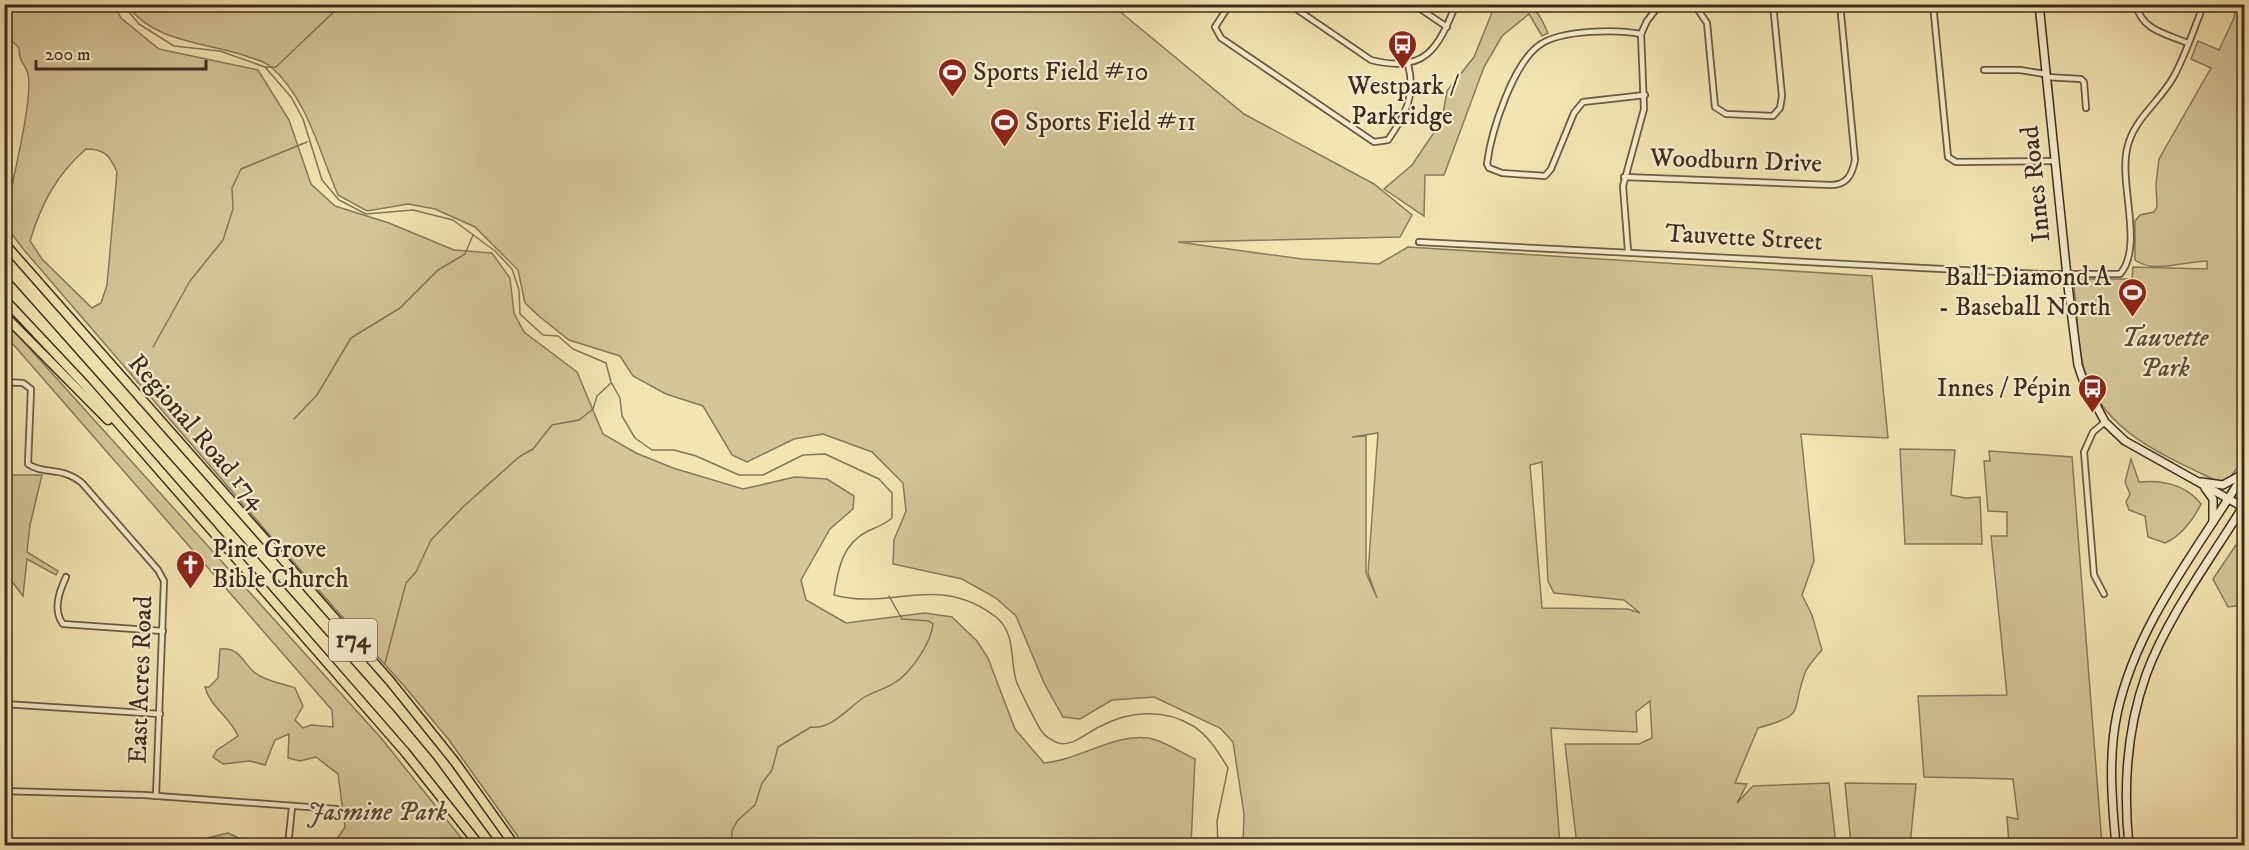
<svg xmlns="http://www.w3.org/2000/svg" width="2249" height="850" viewBox="0 0 2249 850" font-family="'IM FELL DW Pica',serif">
<style>
.green{fill:#d4c598;stroke:#89785c;stroke-width:1.5;fill-rule:evenodd}
.lines{fill:none;stroke-linecap:round;stroke-linejoin:round}
.stream{stroke:#85745a;stroke-width:1.5}
.street-casing{stroke:#6b5944;stroke-width:8}
.secondary-casing{stroke:#3e2b20;stroke-width:10}
.highway-casing{stroke:#3e2b20;stroke-width:11}
.street{stroke:#f7edcc;stroke-width:4.5}
.secondary{stroke:#f7edcc;stroke-width:7}
.highway{stroke:#f3e4b1;stroke-width:8}
.tram{stroke:#3e2b20;stroke-width:1.5}
.labels{text-anchor:middle;dominant-baseline:central;stroke-width:4.5;stroke-linejoin:round;paint-order:stroke}
.shield{fill:#f7edcc;stroke:#766554;stroke-width:1.5}
.shield-label{font-size:24px;font-weight:bold;fill:#3e2b20}
.poi-label{font-size:26px;fill:#3e2b20;stroke:#f7edcc;text-anchor:start}
.street-label{font-size:26px;fill:#3e2b20;stroke:#f7edcc}
.park-label{font-size:26px;font-style:italic;fill:#5c4a38;stroke:#f7edcc}
</style>
<rect width="100%" height="100%" fill="#f3e4b1"/>
<filter id="stains"><feTurbulence type="fractalNoise" baseFrequency=".00333" numOctaves="4"/><feColorMatrix values="0 0 0 0 .2 0 0 0 0 .09 0 0 0 0 .02 0 0 0 .5 -.17"/></filter>
<radialGradient id="worn" r=".72"><stop offset=".6" stop-color="#630" stop-opacity="0"/><stop offset="1" stop-color="#630" stop-opacity=".3"/></radialGradient>
<g class="green">
<path d="M5,4L114,5L121,18L159,49L258,70L289,120L311,184L335,206L389,223L454,250L492,253L510,278L514,313L524,332L577,372L603,434L636,453L673,468L743,489L795,477L827,479L854,496L853,509L830,529L801,580L806,600L846,623L925,613L952,617L977,641L988,658L1015,729L1044,763C1079,760 1115,733 1148,738C1163,740 1181,753 1195,759L1191,845H524L449,740L405,687L273,539L24,250L5,225V195H10C15,170 33,97 28,74C25,63 19,63 19,48L11,40L5,38ZM86,149C105,149 110,156 117,172L107,285L101,303L92,308L42,259L30,241C41,204 57,174 86,149Z"/>
<path d="M127,5H1112L1244,114L1374,184L1412,215L1400,237L1178,242L1302,259L1379,264L1408,247L1872,276L1888,438L1801,434L1814,561L1802,595L1812,615L1822,650C1816,657 1808,665 1805,673C1790,713 1808,714 1758,728L1735,783L1747,784L1737,803L1753,786L1829,783L1836,845H1577L1565,744H1639L1652,738L1650,701L1636,712L1637,732L1551,728L1560,845H1243L1244,814L1233,742L1220,728L1154,697L1112,700L1080,719L1063,717L1044,683L1016,616L996,598L962,579L893,564L894,540L906,511L903,483L872,452L823,434L794,439L747,462L732,455L703,406L666,394L633,376L620,356L569,340L540,317L525,303L518,270L475,227L435,209L408,204L367,211L338,195C319,152 308,99 271,67C265,61 254,59 246,56C206,42 154,43 127,5ZM1378,433L1368,573L1377,598L1366,573V436L1352,437ZM1542,462L1548,581L1554,593L1624,600L1640,613L1628,609L1542,608L1530,465Z"/>
<path d="M1495,5C1531,4 1533,0 1548,33L1542,36L1529,14L1502,36L1484,67L1444,175H1425L1424,216L1384,189L1412,165L1433,134L1443,114L1447,91L1474,57Z"/>
<path d="M2236,5H2244V459L2227,481H2217C2163,455 2099,430 2083,365C2077,340 2077,312 2074,287L2081,279H2132L2133,267L2207,269V261C2186,261 2153,274 2135,260V221L2140,215L2154,212L2157,207L2156,184L2159,159L2211,68L2191,59L2198,41L2219,50L2234,18Z"/>
<path d="M4,320L381,738L467,845H333L345,827L338,774L316,757L300,761L288,758L289,734L275,740L265,765L250,761L223,764L213,757L217,750L238,736C230,717 210,707 205,687H209L218,678L220,649C239,647 242,661 254,672C265,681 281,683 295,688L303,706L295,720L303,728L311,725L333,727L332,710L5,335Z"/>
<polygon points="1900,449 1955,450 1951,495 1965,498 1980,497 1982,544 1905,544"/>
<polygon points="1989,451 2072,457 2102,845 2009,845 2007,817 2018,819 2013,779 1924,777 1918,696 2007,695 1991,536 2007,536 2007,512 1988,511 1984,461 1990,461"/>
<path d="M2131,459L2139,482C2162,480 2186,485 2201,504C2194,519 2181,536 2165,543L2148,537L2145,516L2129,510L2126,502L2130,494L2125,482Z"/>
<polygon points="5,475 42,475 30,525 27,552 58,571 56,575 27,559 23,596 10,579 5,578"/>
<polygon points="2244,533 2244,605 2228,607 2213,579"/>
<polygon points="1845,783 1916,784 1910,845 1851,845"/>
<polygon points="228,833 241,839 243,845 198,845 207,838"/>
</g>
<g class="lines">
<g class="stream">
<path d="M122,4L139,24L174,46L220,51L265,67L291,97L303,119L322,180L339,200L366,214L413,210L453,220L495,251L512,269L519,290L520,314L543,335L558,336L573,349L606,363L611,382L620,398L622,416L635,438L652,450H674L696,456L739,475H763L803,455L825,454L879,479L892,493V518C884,525 877,527 868,531C842,544 838,569 834,595C892,611 938,572 996,617C1016,633 1010,660 1016,680C1018,687 1038,727 1043,733C1045,736 1053,741 1058,743C1073,747 1086,733 1099,727C1128,711 1164,708 1193,726C1208,735 1219,753 1228,768L1217,821L1218,846"/>
<polyline points="266,67 276,67 342,4"/>
<polyline points="153,347 190,281 223,240 233,209 232,188 241,169 307,142"/>
<polyline points="294,419 317,395 351,338 400,308 438,270 465,254 473,235"/>
<polyline points="385,663 406,583 416,572 431,540 464,506 519,457 533,449 552,425 579,420 593,409 597,396 611,383"/>
<path d="M731,846L732,831L737,821L755,805L762,783L772,770L778,747L811,727C831,730 848,708 863,698C874,691 890,688 900,679C914,667 931,643 933,624L929,621L902,619L889,596"/>
</g>
<defs>
<g id="street">
<path d="M1230,4L1215,27L1221,38L1374,142L1388,140C1406,114 1416,95 1408,64"/>
<path d="M1289,4L1371,60C1425,74 1438,49 1456,4"/>
<polyline points="1413,4 1447,27"/>
<polyline points="1694,4 1707,23 1715,107 1726,114 1773,116 1780,108 1782,96 1773,4"/>
<polyline points="1933,4 1948,157 1956,162 2055,161"/>
<path d="M2136,4C2141,30 2166,34 2188,43"/>
<path d="M1641,34C1617,29 1562,30 1541,44C1513,62 1491,132 1487,164L1489,168L1502,173L1545,176L1551,169L1574,113L1583,102L1645,95"/>
<polyline points="1984,70 2020,70 2045,74"/>
<polyline points="2046,77 2081,79 2084,82 2086,108"/>
<path d="M1624,177L1831,185C1847,185 1852,175 1855,160L1840,4"/>
<path d="M1419,242L2040,274H2120C2144,247 2119,185 2127,149C2133,119 2160,102 2174,76C2186,54 2194,28 2204,4"/>
<polyline points="1628,251 1623,186 1644,109 1641,34 1647,21 1660,4"/>
<path d="M4,382L23,383L31,389L28,464C43,475 62,466 82,483L158,570L164,581L156,796"/>
<path d="M66,577C60,590 52,610 63,624L163,631"/>
<polyline points="2104,594 2094,575 2084,452 2093,432 2105,422"/>
<polyline points="4,704 160,714"/>
<polyline points="4,791 144,795 336,809"/>
<polyline points="288,846 292,807"/>
</g>
<g id="secondary">
<polyline points="2039,4 2068,286 2078,365 2083,380 2105,422 2125,441 2243,507"/>
<polyline points="2201,482 2223,485 2241,475"/>
<polyline points="2205,488 2213,499 2213,522"/>
<path d="M2116,846C2112,802 2108,757 2117,714C2136,625 2197,550 2244,474"/>
<path d="M2129,846C2123,787 2126,731 2146,675C2167,617 2212,557 2244,505"/>
</g>
<g id="highway">
<polyline points="4,243 390,681 455,762 515,846"/>
<polyline points="4,299 84,384 405,752 480,846"/>
<polyline points="4,315 108,420"/>
</g>
</defs>
<use href="#street" class="street-casing"/>
<use href="#secondary" class="secondary-casing"/>
<use href="#highway" class="highway-casing"/>
<use href="#street" class="street"/>
<use href="#secondary" class="secondary"/>
<use href="#highway" class="highway"/>
<polyline class="tram" points="4,272 394,711 434,759 498,846"/>
</g>
<defs>
<symbol id="bus-pin" viewBox="-11 -11 22 30"><path d="M0 17L-7.5 6A9.5 9.5 0 1 1 7.5 6Z" fill="#8f2418" stroke="#f7edcc"/><path d="M-5-6H5V4H4V6H2V4H-2V6H-4V4H-5ZM-3.5-4V0h7V-4ZM-3.5 1.2v1.5H-2V1.2ZM2 1.2v1.5H3.5V1.2Z" fill="#fff"/></symbol>
<symbol id="stadium-pin" viewBox="-11 -11 22 30"><path d="M0 17L-7.5 6A9.5 9.5 0 1 1 7.5 6Z" fill="#8f2418" stroke="#f7edcc"/><path d="M0-5a6.5 5 0 1 0 0 10a6.5 5 0 1 0 0-10ZM-3.5-1.8h7v3.6h-7Z" fill="#fff"/></symbol>
<symbol id="church-pin" viewBox="-11 -11 22 30"><path d="M0 17L-7.5 6A9.5 9.5 0 1 1 7.5 6Z" fill="#8f2418" stroke="#f7edcc"/><path d="M-1.2-6h2.4v3.5h3.3v2.4h-3.3V6h-2.4V-.1h-3.3v-2.4h3.3Z" fill="#fff"/></symbol>
</defs>
<g fill-rule="evenodd">
<use href="#bus-pin" x="1386" y="28" width="33" height="45"/>
<use href="#stadium-pin" x="936" y="56" width="33" height="45"/>
<use href="#stadium-pin" x="988" y="106" width="33" height="45"/>
<use href="#stadium-pin" x="2116" y="276" width="33" height="45"/>
<use href="#bus-pin" x="2076" y="372" width="33" height="45"/>
<use href="#church-pin" x="174" y="548" width="33" height="45"/>
</g>
<g class="labels">
<rect class="shield" x="329" y="619" width="48" height="42" rx="4.5"/>
<g class="shield-label">
<text x="353" y="640">174</text>
</g>
<g class="poi-label">
<text x="973" y="72">Sports Field #10</text>
<text x="1402" y="86" text-anchor="middle">Westpark /<tspan x="1402" dy="30">Parkridge</tspan></text>
<text x="1025" y="122">Sports Field #11</text>
<text x="2111" y="277" text-anchor="end">Ball Diamond A<tspan x="2111" dy="30">- Baseball North</tspan></text>
<text x="2071" y="388" text-anchor="end">Innes / Pépin</text>
<text x="212" y="549">Pine Grove<tspan x="212" dy="30">Bible Church</tspan></text>
</g>
<g class="street-label">
<text transform="translate(1736 161) rotate(2)">Woodburn Drive</text>
<text transform="translate(2036 184) rotate(-96)">Innes Road</text>
<text transform="translate(1744 238) rotate(3)">Tauvette Street</text>
<text transform="translate(197 432) rotate(49)">Regional Road 174</text>
<text transform="translate(141 680) rotate(-88)">East Acres Road</text>
</g>
<g class="park-label">
<text x="2165" y="338">Tauvette<tspan x="2165" dy="30">Park</tspan></text>
<text x="377" y="812">Jasmine Park</text>
</g>
</g>
<rect width="2249" height="850" fill="none" stroke="#f3e4b1" stroke-width="24"/>
<rect x="6" y="6" width="2237" height="838" fill="none" stroke="#3e2b20" stroke-width="3"/>
<rect x="12" y="12" width="2225" height="826" fill="none" stroke="#3e2b20" stroke-width="1.5"/>
<path d="M36 60v9h170v-9" fill="none" stroke="#3e2b20" stroke-width="3"/>
<text x="45" y="60" font-size="18" fill="#3e2b20" stroke="#f7edcc" stroke-width="4.5" paint-order="stroke">200 m</text>
<rect width="100%" height="100%" filter="url(#stains)"/>
<rect width="100%" height="100%" fill="url(#worn)"/>
</svg>
